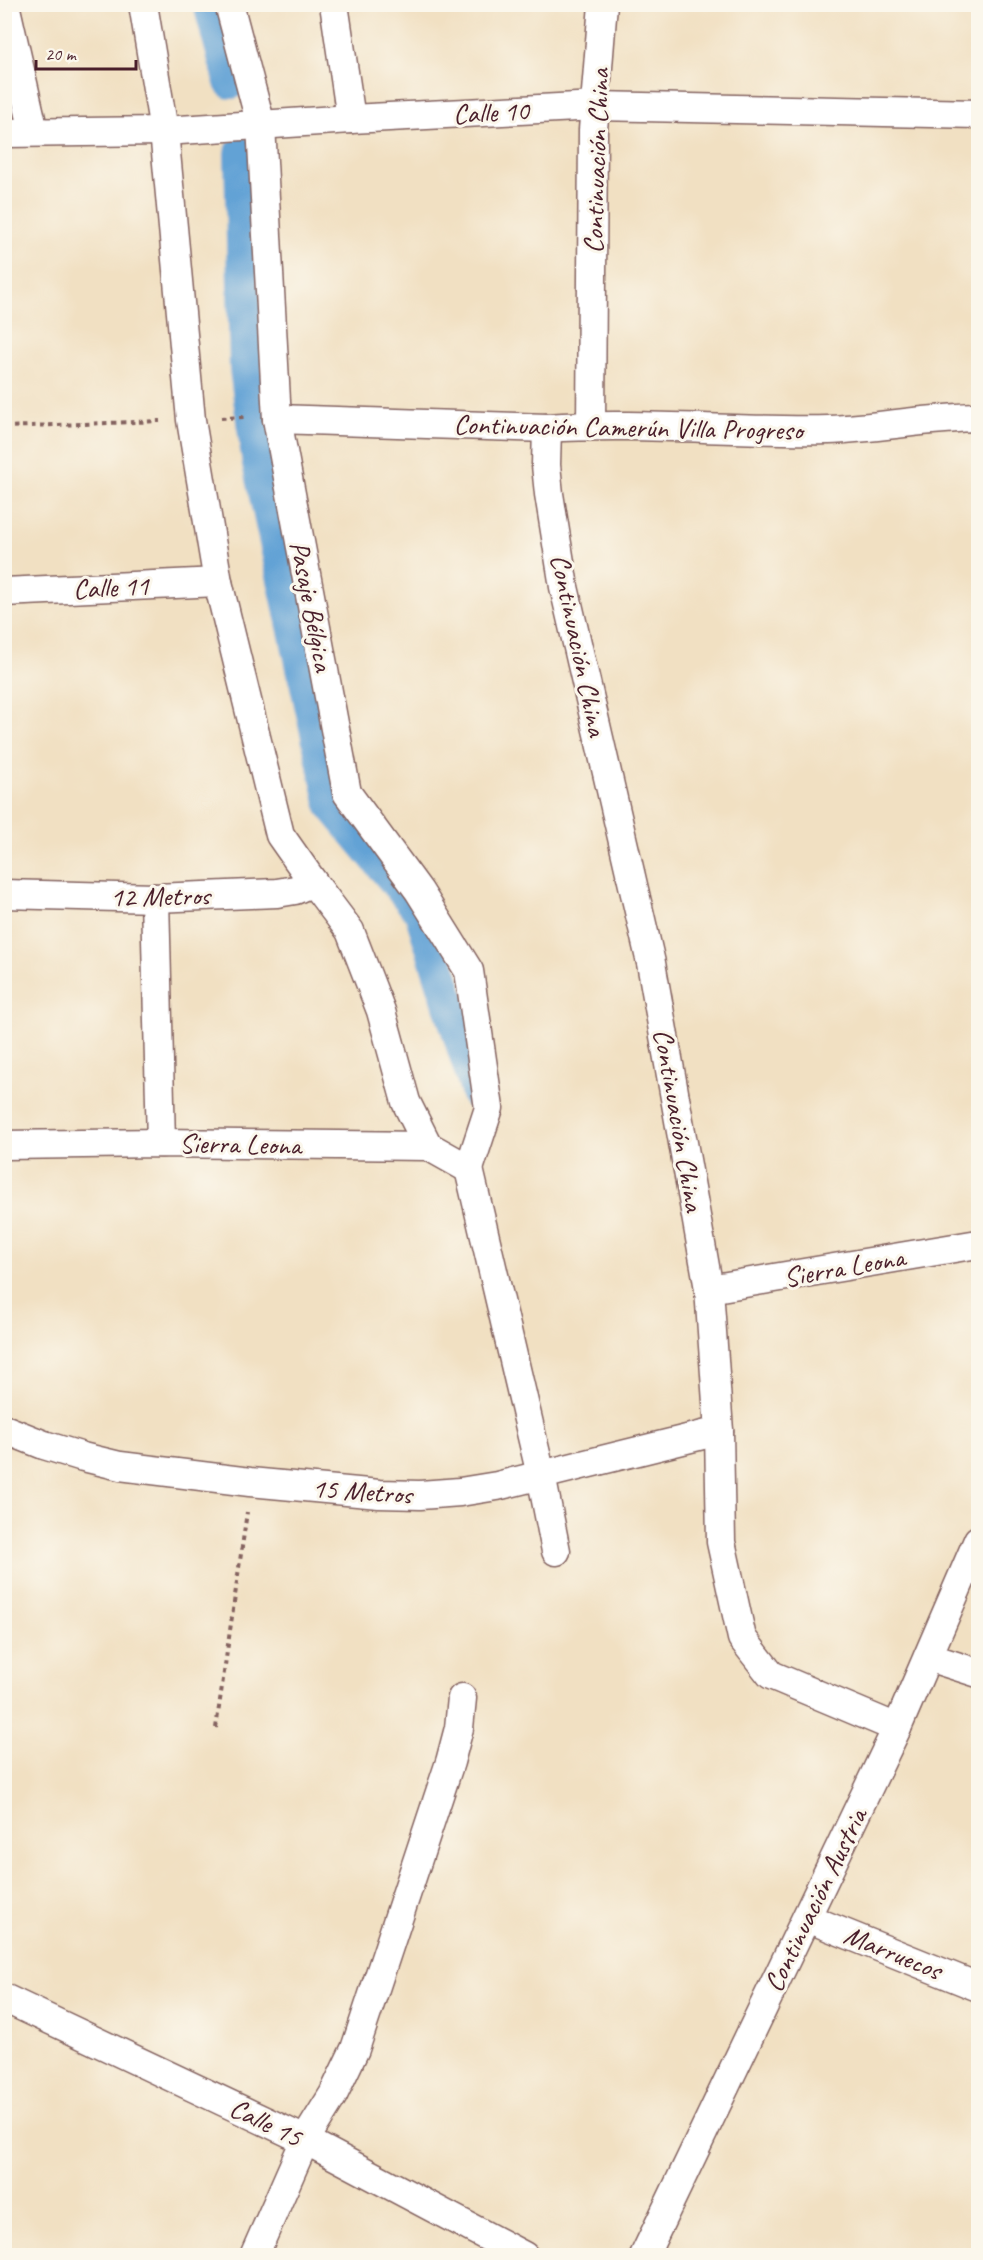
<svg xmlns="http://www.w3.org/2000/svg" width="983" height="2260" viewBox="0 0 983 2260" font-family="Caveat,sans-serif">
<style>
.lines{fill:none;stroke-linecap:round;stroke-linejoin:round}
.canal{stroke:#62a2d5;stroke-width:34}
.minor-casing{stroke:#846360;stroke-width:31}
.path{stroke:#846360;stroke-width:4;stroke-dasharray:4.5 4.5;stroke-linecap:butt}
.minor{stroke:#fff;stroke-width:28}
.labels{text-anchor:middle;dominant-baseline:central;stroke-width:6;stroke-linejoin:round;paint-order:stroke}
.street-label{font-size:28px;fill:#4a1f2b;stroke:#fbf7ec}
</style>
<rect width="100%" height="100%" fill="#fbf7ec"/>
<filter id="ink" filterUnits="userSpaceOnUse"><feTurbulence type="fractalNoise" baseFrequency=".0167" numOctaves="2"/><feDisplacementMap in="SourceGraphic" scale="12" xChannelSelector="R" yChannelSelector="G"/><feConvolveMatrix kernelMatrix="1 2 1 2 8 2 1 2 1" color-interpolation-filters="sRGB"/></filter>
<filter id="wash" filterUnits="userSpaceOnUse"><feTurbulence type="fractalNoise" baseFrequency=".008" numOctaves="4" result="noise"/><feDisplacementMap in="SourceGraphic" scale="24" xChannelSelector="R" yChannelSelector="G"/><feGaussianBlur stdDeviation="1.35" result="paint"/><feColorMatrix in="noise" values="0 0 0 0 0 0 0 0 0 0 0 0 0 0 0 0 0 1.4 0 .05"/><feComposite in="paint" operator="in"/></filter>
<g filter="url(#wash)">
<rect width="100%" height="100%" fill="#f1e0c2"/>
<g class="lines">
<g class="canal">
<polyline points="210,4 231,82"/>
<polyline points="241,154 246,369 259,464 333,806 421,912 478,1094"/>
</g>
</g>
</g>
<g filter="url(#ink)">
<g class="lines">
<defs>
<g id="minor">
<polyline points="5,4 34,132"/>
<polyline points="143,4 164,131 191,420 218,582 280,835 313,882 350,931 381,1011 406,1102 428,1146"/>
<polyline points="229,4 261,125 277,419 347,793 419,891 469,971 489,1108 469,1169"/>
<polyline points="334,4 351,119"/>
<polyline points="4,133 164,131 351,119 596,106 978,114"/>
<path d="M277,419L547,428C641,422 735,432 829,430C879,428 928,418 978,417"/>
<polyline points="591,425 593,130 603,4"/>
<polyline points="547,428 546,465 549,494 564,587 651,963 709,1289 719,1431 721,1542 742,1638 771,1675 897,1728"/>
<polyline points="4,592 218,582"/>
<polyline points="4,894 155,898 277,893 295,890 313,882"/>
<polyline points="155,898 161,1143"/>
<polyline points="4,1145 161,1143 428,1146 469,1169"/>
<polyline points="469,1169 541,1475 556,1551"/>
<polyline points="709,1289 978,1244"/>
<polyline points="4,1429 44,1445 83,1457 120,1466 250,1482 379,1494 420,1495 460,1492 497,1486 719,1431"/>
<polyline points="928,1657 978,1673"/>
<polyline points="807,1918 978,1987"/>
<polyline points="4,1998 305,2140 524,2256"/>
<polyline points="254,2256 305,2140 333,2095 355,2049 450,1762 459,1728 462,1698"/>
<polyline points="644,2256 897,1728 978,1540"/>
</g>
</defs>
<use href="#minor" class="minor-casing"/>
<g class="path">
<polyline points="221,418 246,417"/>
<polyline points="4,427 160,421"/>
<polyline points="4,1288 10,1288"/>
<polyline points="216,1728 247,1512"/>
</g>
<use href="#minor" class="minor"/>
</g>
</g>
<g class="labels">
<g class="street-label">
<text transform="translate(491 112) rotate(-3)">Calle 10</text>
<text transform="translate(596 161) rotate(-88)">Continuación China</text>
<text transform="translate(628 427) rotate(1)">Continuación Camerún Villa Progreso</text>
<text transform="translate(111 587) rotate(-3)">Calle 11</text>
<text transform="translate(312 606) rotate(79)">Pasaje Bélgica</text>
<text transform="translate(579 645) rotate(78)">Continuación China</text>
<text transform="translate(160 896) rotate(-1)">12 Metros</text>
<text transform="translate(679 1120) rotate(80)">Continuación China</text>
<text transform="translate(240 1144) rotate(1)">Sierra Leona</text>
<text transform="translate(844 1267) rotate(-10)">Sierra Leona</text>
<text transform="translate(362 1491) rotate(4)">15 Metros</text>
<text transform="translate(815 1900) rotate(-64)">Continuación Austria</text>
<text transform="translate(893 1952) rotate(22)">Marruecos</text>
<text transform="translate(266 2122) rotate(26)">Calle 15</text>
</g>
</g>
<rect width="983" height="2260" fill="none" stroke="#fbf7ec" stroke-width="24"/>
<path d="M36 60v9h100v-9" fill="none" stroke="#4a1f2b" stroke-width="3"/>
<text x="45" y="60" font-size="18" fill="#4a1f2b" stroke="#fbf7ec" stroke-width="4.5" paint-order="stroke">20 m</text>
</svg>
